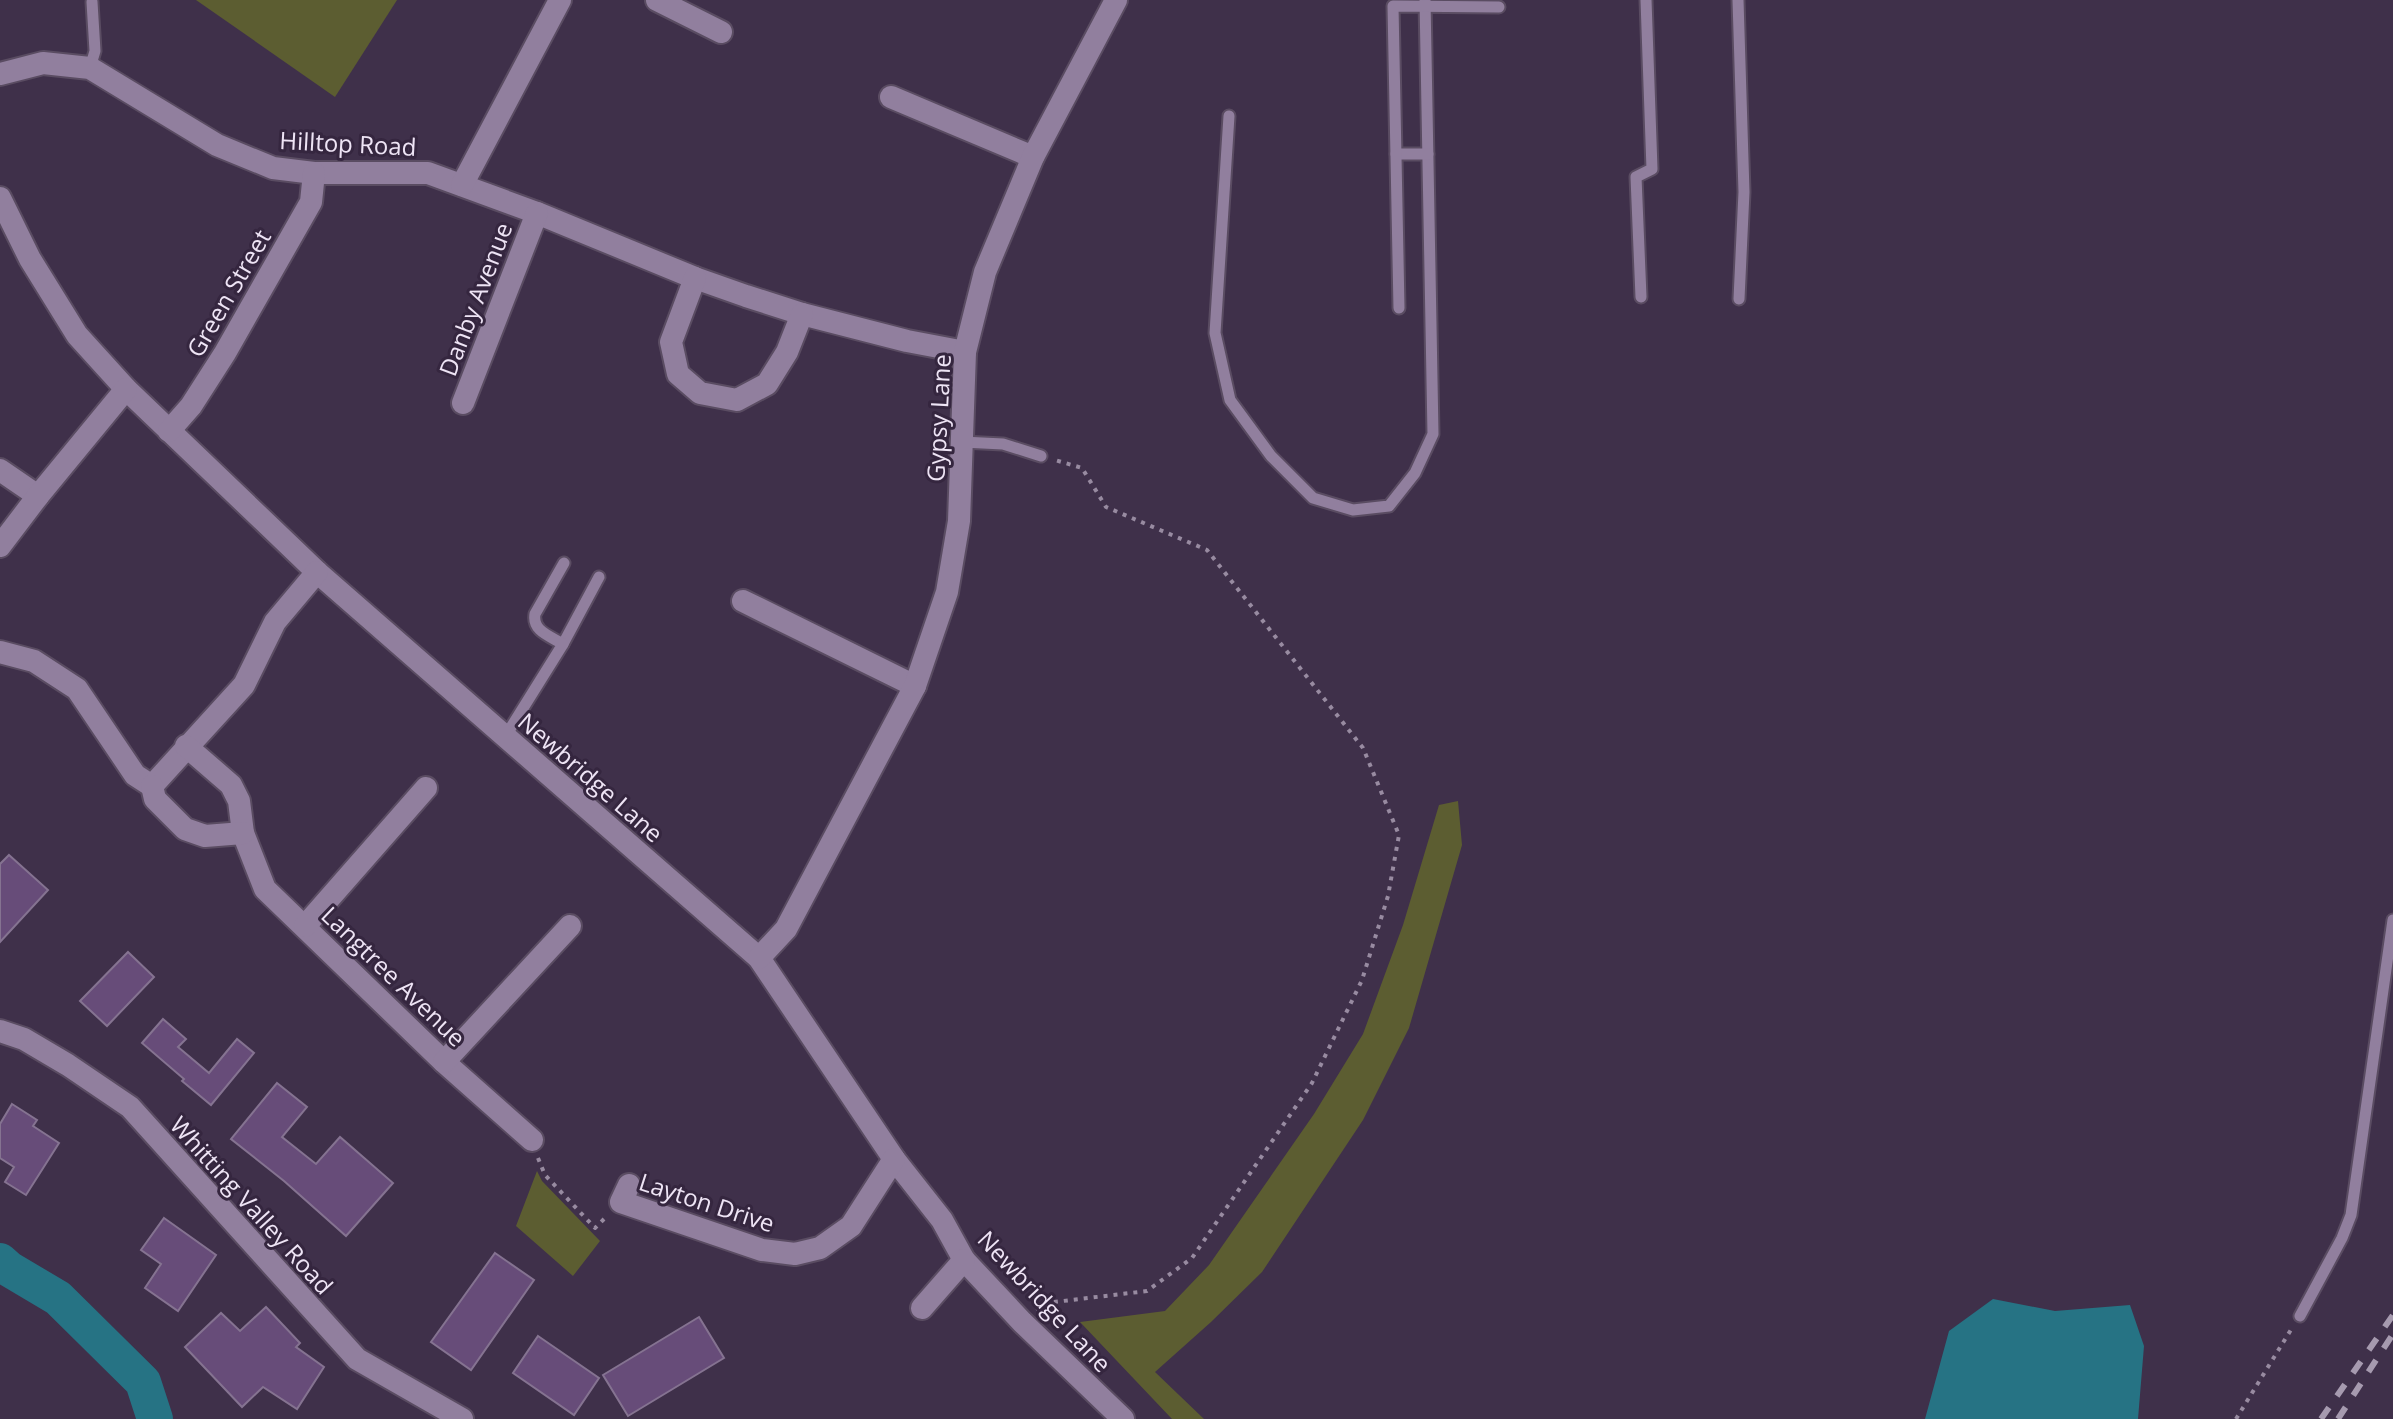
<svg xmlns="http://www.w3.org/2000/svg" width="2393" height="1419" viewBox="0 0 2393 1419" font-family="'Open Sans',sans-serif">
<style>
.green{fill:#5c5d31}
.water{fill:#267384}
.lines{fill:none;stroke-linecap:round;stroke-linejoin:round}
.river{stroke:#267384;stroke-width:36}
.building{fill:#674c79;stroke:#857391;stroke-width:2}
.lane-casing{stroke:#5a4c62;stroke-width:15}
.street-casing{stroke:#5a4c62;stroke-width:26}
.path{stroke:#988ba1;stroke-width:4;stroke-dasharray:4 6;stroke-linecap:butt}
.lane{stroke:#917f9e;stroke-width:11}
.street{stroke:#917f9e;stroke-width:22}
.rail{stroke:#a69aaf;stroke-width:6;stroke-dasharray:14 14;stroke-linecap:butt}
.labels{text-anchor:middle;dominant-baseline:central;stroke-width:6;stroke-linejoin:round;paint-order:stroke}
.street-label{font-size:24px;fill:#eee4f5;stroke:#35263f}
</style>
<rect width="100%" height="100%" fill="#3f304a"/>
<g class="green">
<polygon points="196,0 397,0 335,97"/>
<polygon points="1458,801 1462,845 1409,1028 1363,1120 1262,1272 1211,1322 1155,1372 1204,1419 1172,1419 1080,1322 1165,1311 1209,1265 1314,1114 1363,1034 1403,925 1439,805"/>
<polygon points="537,1171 542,1181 600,1241 573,1276 516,1226"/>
</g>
<polygon class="water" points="1993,1299 2055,1311 2130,1305 2144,1346 2138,1419 1925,1419 1949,1331"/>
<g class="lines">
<polyline class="river" points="0,1261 9,1269 58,1298 143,1382 155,1419"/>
</g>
<g class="building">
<polygon points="9,855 48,890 0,942 0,864"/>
<polygon points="128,952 154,977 107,1026 80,1001"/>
<polygon points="163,1019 186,1039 178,1047 209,1073 237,1039 254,1053 211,1105 182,1081 184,1079 142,1043"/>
<polygon points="277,1083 307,1107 282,1137 316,1164 340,1137 393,1183 346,1236 284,1181 231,1139"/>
<polygon points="12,1104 37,1120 33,1126 59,1143 26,1195 5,1182 14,1167 0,1158 0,1124"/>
<polygon points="164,1218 216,1255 178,1311 145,1288 161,1264 141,1250"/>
<polygon points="495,1253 534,1280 471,1370 431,1342"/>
<polygon points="266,1307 300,1343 296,1347 324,1367 297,1409 263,1387 242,1407 185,1347 221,1313 240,1331"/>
<polygon points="699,1317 724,1358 628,1416 603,1375"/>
<polygon points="538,1336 599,1378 574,1415 513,1373"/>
</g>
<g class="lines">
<defs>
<g id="lane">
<polyline points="1738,0 1744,192 1739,299"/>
<polyline points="90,68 95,51 92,2"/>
<polyline points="1229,116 1215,333 1230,400 1271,456 1313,498 1353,510 1389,506 1415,473 1433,434 1425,0"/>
<polyline points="1396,154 1428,154"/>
<polyline points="1641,297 1636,177 1652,169 1646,0"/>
<polyline points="1399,308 1393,6 1499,7"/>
<polyline points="962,442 1003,444 1041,456"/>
<polyline points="563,644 599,577"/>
<path d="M505,737L563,644C550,636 532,631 535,614L564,563"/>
<polyline points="2300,1316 2342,1238 2351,1215 2393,920"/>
</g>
<g id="street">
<polyline points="657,0 721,32"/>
<polyline points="0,74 43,63 90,68 217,145 273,168 314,173 428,173 537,213 695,278 746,296 802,314 907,341 965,352"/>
<polyline points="891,97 1033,157"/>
<polyline points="462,185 560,0"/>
<polyline points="0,198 30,259 77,335 126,389 317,572 759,958 894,1159 942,1220 964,1260 1022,1322 1123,1419"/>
<polyline points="695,278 671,342 678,374 700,393 737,400 767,384 787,352 802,314"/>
<polyline points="463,403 537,213"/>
<polyline points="169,431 191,406 225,353 311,202 314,173"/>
<polyline points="0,470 38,496"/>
<polyline points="0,546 38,496 126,389"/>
<polyline points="743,601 915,686"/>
<polyline points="0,652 34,661 77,689 135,775 152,786 244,685 275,622 317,572"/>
<polyline points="186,746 231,785 239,801 243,833 265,889 444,1062 532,1140"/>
<polyline points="152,786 155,799 185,829 205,836 243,833"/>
<polyline points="305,926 426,788"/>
<polyline points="759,958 786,929 915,686 947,592 959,521 965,352 985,272 1033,157 1116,0"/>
<polyline points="0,1031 24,1039 68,1065 130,1107 357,1359 462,1419"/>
<polyline points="444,1062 570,926"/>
<polyline points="629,1185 621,1202 762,1250 795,1254 820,1248 851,1226 894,1159"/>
<polyline points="922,1308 964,1260"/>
</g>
</defs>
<use href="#lane" class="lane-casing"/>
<use href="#street" class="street-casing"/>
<g class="path">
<polyline points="538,1158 545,1175 595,1228 606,1217"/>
<polyline points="1037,1311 1046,1303 1147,1291 1192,1258 1312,1083 1362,980 1388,896 1399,835 1363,748 1207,550 1106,507 1082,468 1055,460"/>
<polyline points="2236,1419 2292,1328"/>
</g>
<use href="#lane" class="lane"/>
<use href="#street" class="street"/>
<g class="rail">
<polyline points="2321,1419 2393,1315"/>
<polyline points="2338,1419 2393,1334"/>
</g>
</g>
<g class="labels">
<g class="street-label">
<text transform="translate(348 143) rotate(3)">Hilltop Road</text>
<text transform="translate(228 293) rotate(-60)">Green Street</text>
<text transform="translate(475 299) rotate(-69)">Danby Avenue</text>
<text transform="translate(938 418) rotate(-87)">Gypsy Lane</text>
<text transform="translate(591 777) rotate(41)">Newbridge Lane</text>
<text transform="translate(394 976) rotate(44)">Langtree Avenue</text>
<text transform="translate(707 1202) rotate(18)">Layton Drive</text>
<text transform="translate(252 1205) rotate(48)">Whitting Valley Road</text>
<text transform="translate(1045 1301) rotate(47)">Newbridge Lane</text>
</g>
</g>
</svg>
